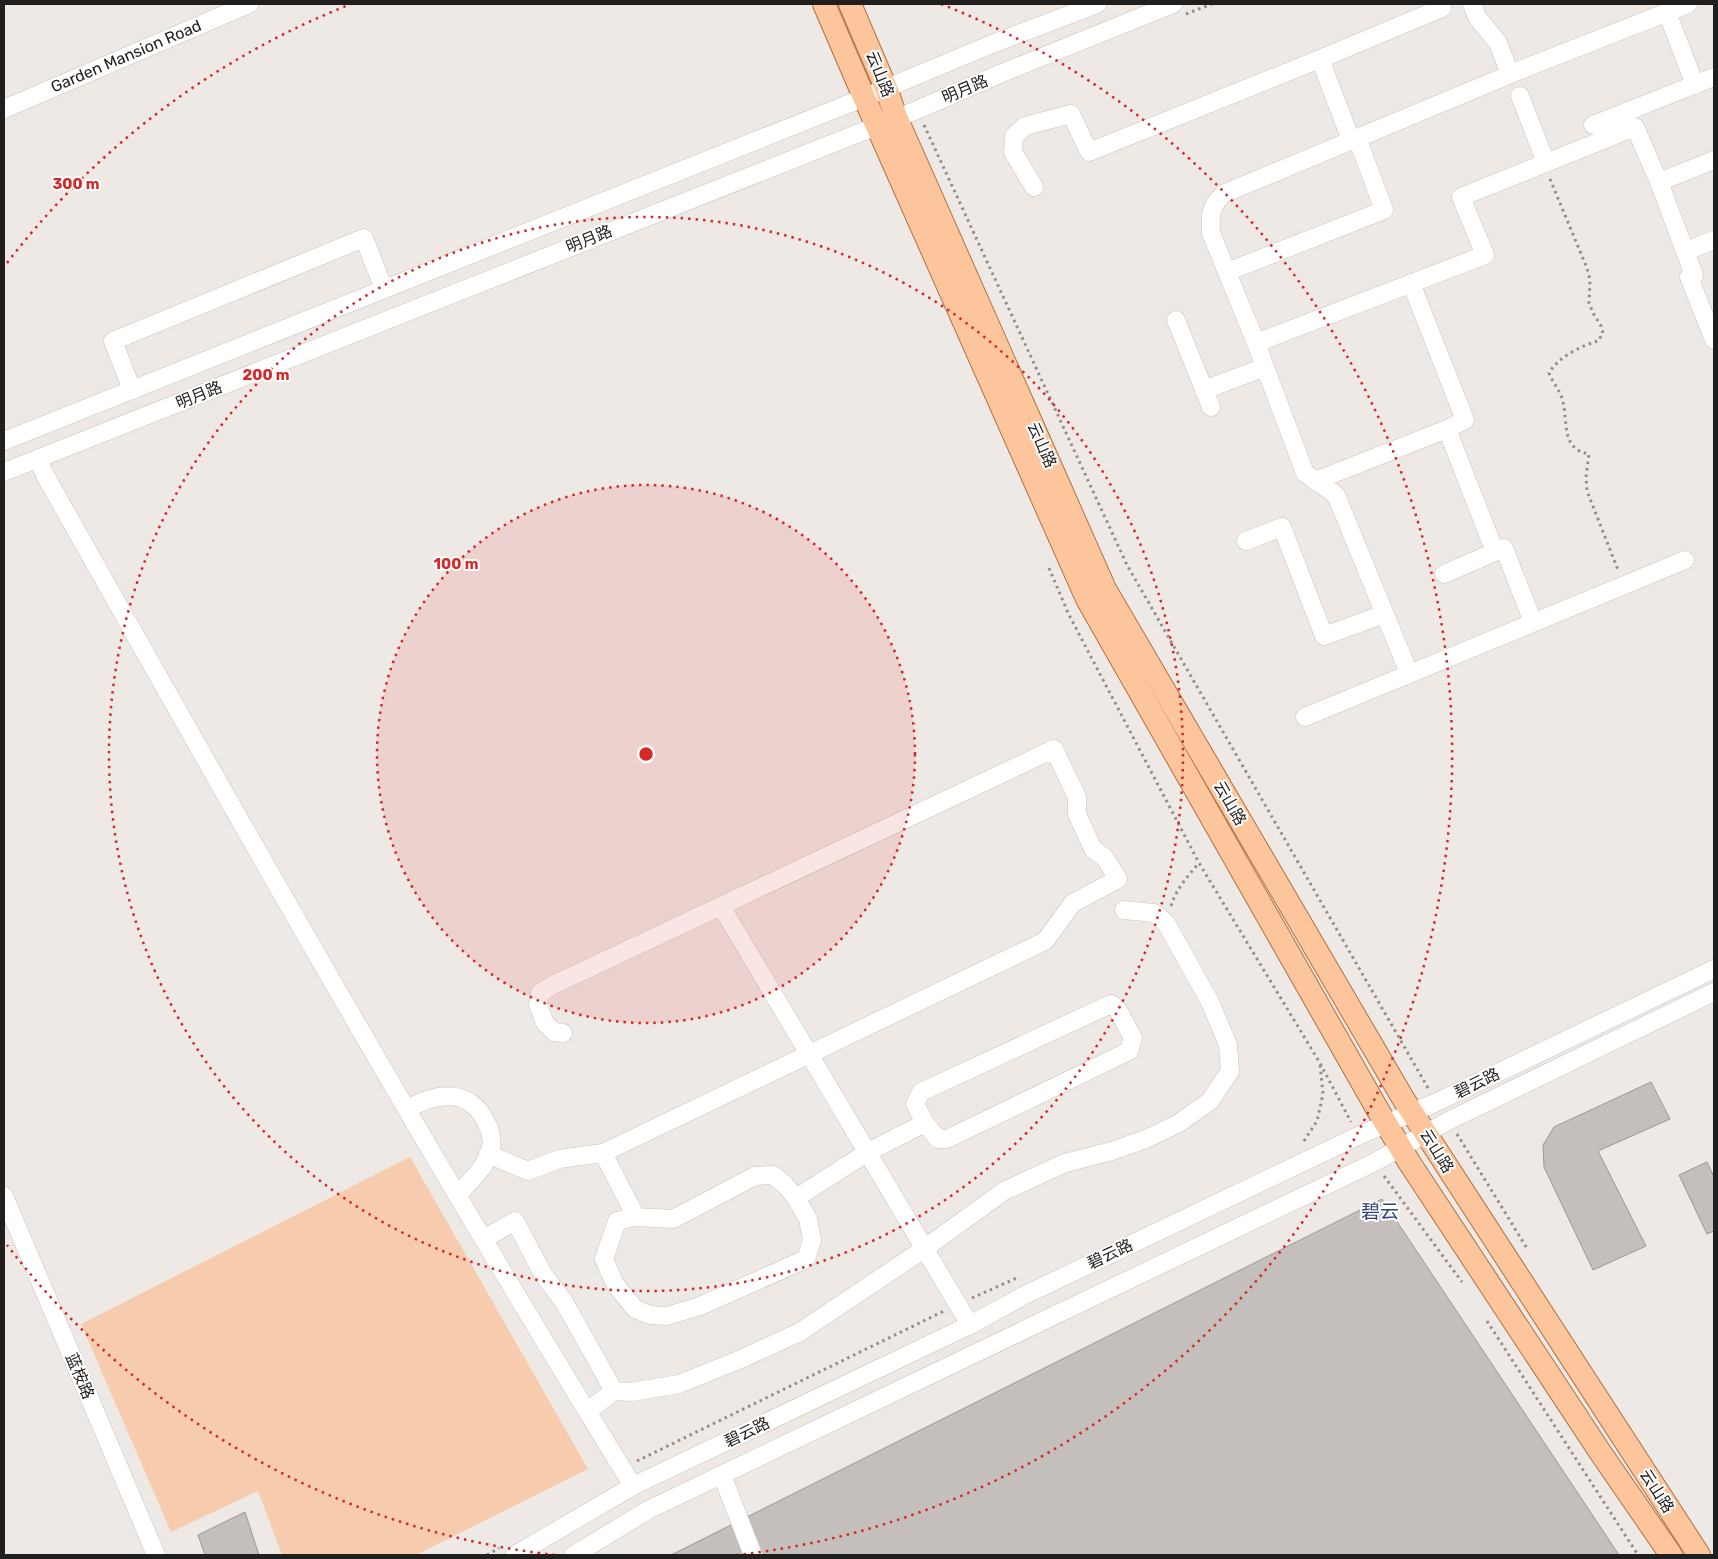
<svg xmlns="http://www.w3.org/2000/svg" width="1718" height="1559" viewBox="0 0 1718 1559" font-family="Rubik,'Noto Sans SC',sans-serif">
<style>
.green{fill:#f7ccae}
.building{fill:#c5bfbb;stroke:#9d9894}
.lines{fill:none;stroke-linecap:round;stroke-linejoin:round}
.minor-casing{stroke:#c8c2be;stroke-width:19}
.major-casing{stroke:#ae7244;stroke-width:24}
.path{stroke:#918d8a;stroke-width:3;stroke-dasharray:2.5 4;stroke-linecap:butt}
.minor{stroke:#fff;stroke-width:18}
.major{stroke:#fcc59b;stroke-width:22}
.ring{fill:none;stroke:#d62828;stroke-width:2.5;stroke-dasharray:2.5 5}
.labels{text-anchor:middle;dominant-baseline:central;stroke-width:4;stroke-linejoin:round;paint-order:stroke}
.street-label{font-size:16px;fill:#211f1e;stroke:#fff}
.quarter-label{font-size:19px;fill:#2e437c;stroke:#fff}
.centre{fill:#d62828;stroke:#fff;stroke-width:2.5}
.ring-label{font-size:15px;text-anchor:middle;font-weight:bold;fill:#d62828;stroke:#fff;stroke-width:4;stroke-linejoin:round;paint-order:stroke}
</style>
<rect width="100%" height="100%" fill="#efe9e5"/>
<polygon class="green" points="410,1157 588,1469 416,1555 282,1555 258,1491 171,1532 81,1324"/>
<g class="building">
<polygon points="1651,1082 1670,1119 1598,1151 1646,1246 1593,1270 1544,1167 1543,1145 1554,1127"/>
<polygon points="1707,1162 1714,1177 1714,1231 1707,1234 1679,1175"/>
<polygon points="1382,1199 1619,1555 671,1555"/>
<polygon points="245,1512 259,1555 205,1555 198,1535"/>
</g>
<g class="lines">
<defs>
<g id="minor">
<polyline points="1472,4 1477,17 1498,43 1510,74 1688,4"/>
<polyline points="1667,12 1695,85"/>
<polyline points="1520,96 1546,163 1635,127 1659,182 1694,275 1689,277 1714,340"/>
<polyline points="4,109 249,4"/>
<polyline points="1593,125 1714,77"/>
<polyline points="1351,140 1320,59 1442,8"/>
<polyline points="1659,182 1714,160"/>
<polyline points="1034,187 1013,152 1014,136 1025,126 1071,114 1089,152 1320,59"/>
<polyline points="1686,251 1714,240"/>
<polyline points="1227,272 1384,210 1357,138"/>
<polyline points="1411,283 1465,420 1447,429"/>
<polyline points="1176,320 1211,407"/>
<polyline points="1256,343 1485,255 1461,197 1546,163"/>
<polyline points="132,390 113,341 364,238 384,289"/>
<polyline points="1204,390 1265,367"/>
<polyline points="4,441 858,100 992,44 1097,4"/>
<path d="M38,459L45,475C236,815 428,1155 633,1486"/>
<polyline points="4,472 917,110 1002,73 1173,4"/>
<polyline points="1315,481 1447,429 1495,552"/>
<polyline points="1246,541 1282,527 1324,636 1384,614"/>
<polyline points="1444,574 1504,548 1533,622"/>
<path d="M1409,673L1336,495L1305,473L1256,343L1211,233C1210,214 1210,208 1223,194L1511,74"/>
<polyline points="1305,717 1685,560"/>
<polyline points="563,1033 554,1032 545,1023 538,1005 540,993 553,985 721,906 970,1325"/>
<path d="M407,1109C436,1093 469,1087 486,1122C490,1129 493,1140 491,1148C486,1167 471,1181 458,1194"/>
<polyline points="603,1153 636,1217 673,1219 755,1176 773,1175 785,1185 796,1198 808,1219 812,1240 806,1259 700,1306 667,1316 650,1315 635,1309 615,1284 604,1259 617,1221 636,1217"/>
<polyline points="488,1154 528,1171 559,1159 603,1153 1045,941 1073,903 1118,879 1105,858 1093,849 1077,814 1077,797 1054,749 721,906"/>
<polyline points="4,1196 156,1555"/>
<polyline points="796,1198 868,1152 925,1123 915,1104 921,1092 1111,1004 1118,1010 1133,1038 1129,1051 947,1139 938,1139 925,1123"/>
<polyline points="484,1239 515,1221 543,1274 564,1302 614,1391 631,1392 679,1384 741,1359 800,1332 924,1249 1004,1191 1065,1163 1112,1151 1146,1139 1179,1123 1210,1101 1230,1071 1228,1045 1210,1002 1166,923 1154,913 1124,910"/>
<polyline points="588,1411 614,1391"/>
<polyline points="722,1475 753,1555"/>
<polyline points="515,1555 633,1486 970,1325 1023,1296 1360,1135 1437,1102 1714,969"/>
<polyline points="574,1555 648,1510 1375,1162 1448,1121 1714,992"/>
</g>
<g id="major">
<polyline points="824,4 864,97 1087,599 1379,1112 1409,1162 1600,1452 1671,1555"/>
<polyline points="850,4 886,88 896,117 1105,589 1404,1100 1699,1555"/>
</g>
</defs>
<use href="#minor" class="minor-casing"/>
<use href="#major" class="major-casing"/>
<g class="path">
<polyline points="1186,14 1212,4"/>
<polyline points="924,125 1127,565 1428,1088"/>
<path d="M1550,179L1587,268L1590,280L1589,303L1593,313L1601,326L1603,333L1598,341C1581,346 1558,357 1549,373C1553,384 1561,391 1563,402C1568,423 1561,449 1589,454L1586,477L1587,491L1618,570"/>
<polyline points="1049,568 1068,613 1199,863 1320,1063 1351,1122"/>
<path d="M1171,906C1176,889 1188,876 1199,863"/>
<polyline points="1457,1134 1528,1250"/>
<polyline points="1304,1141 1317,1121 1323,1094 1320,1064"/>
<polyline points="1384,1176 1462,1282"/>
<polyline points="972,1298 1019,1277"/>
<polyline points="1487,1321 1638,1555"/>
<polyline points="637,1461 944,1311"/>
<polyline points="487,1555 499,1548"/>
</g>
<use href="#minor" class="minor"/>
<use href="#major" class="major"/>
</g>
<circle cx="646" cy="754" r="269" fill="#d62828" fill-opacity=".12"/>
<g class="ring">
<circle cx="646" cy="754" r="269"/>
<circle cx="646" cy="754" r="537"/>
<path d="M555 1555A806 806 0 0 1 7 1245M7 263A806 806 0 0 1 351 4M941 4A806 806 0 0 1 737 1555"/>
</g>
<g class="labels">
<g class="street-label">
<text transform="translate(126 56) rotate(-23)">Garden Mansion Road</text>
<text transform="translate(880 74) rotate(68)">云山路</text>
<text transform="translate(965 89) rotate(-23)">明月路</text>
<text transform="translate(589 239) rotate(-22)">明月路</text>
<text transform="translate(199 395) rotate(-22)">明月路</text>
<text transform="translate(1042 445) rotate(66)">云山路</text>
<text transform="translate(1230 803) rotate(60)">云山路</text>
<text transform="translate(1477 1083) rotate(-26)">碧云路</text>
<text transform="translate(1437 1151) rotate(58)">云山路</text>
<text transform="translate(1110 1254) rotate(-25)">碧云路</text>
<text transform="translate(80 1376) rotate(67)">蓝桉路</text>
<text transform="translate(747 1432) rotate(-26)">碧云路</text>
<text transform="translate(1657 1491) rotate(57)">云山路</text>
</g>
<g class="quarter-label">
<text x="1380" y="1211">碧云</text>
</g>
</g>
<circle cx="646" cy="754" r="8" class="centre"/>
<g class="ring-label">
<text x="76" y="189">300 m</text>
<text x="266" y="380">200 m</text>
<text x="456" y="569">100 m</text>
</g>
<rect width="1718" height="1559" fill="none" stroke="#211f1e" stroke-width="10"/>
</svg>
